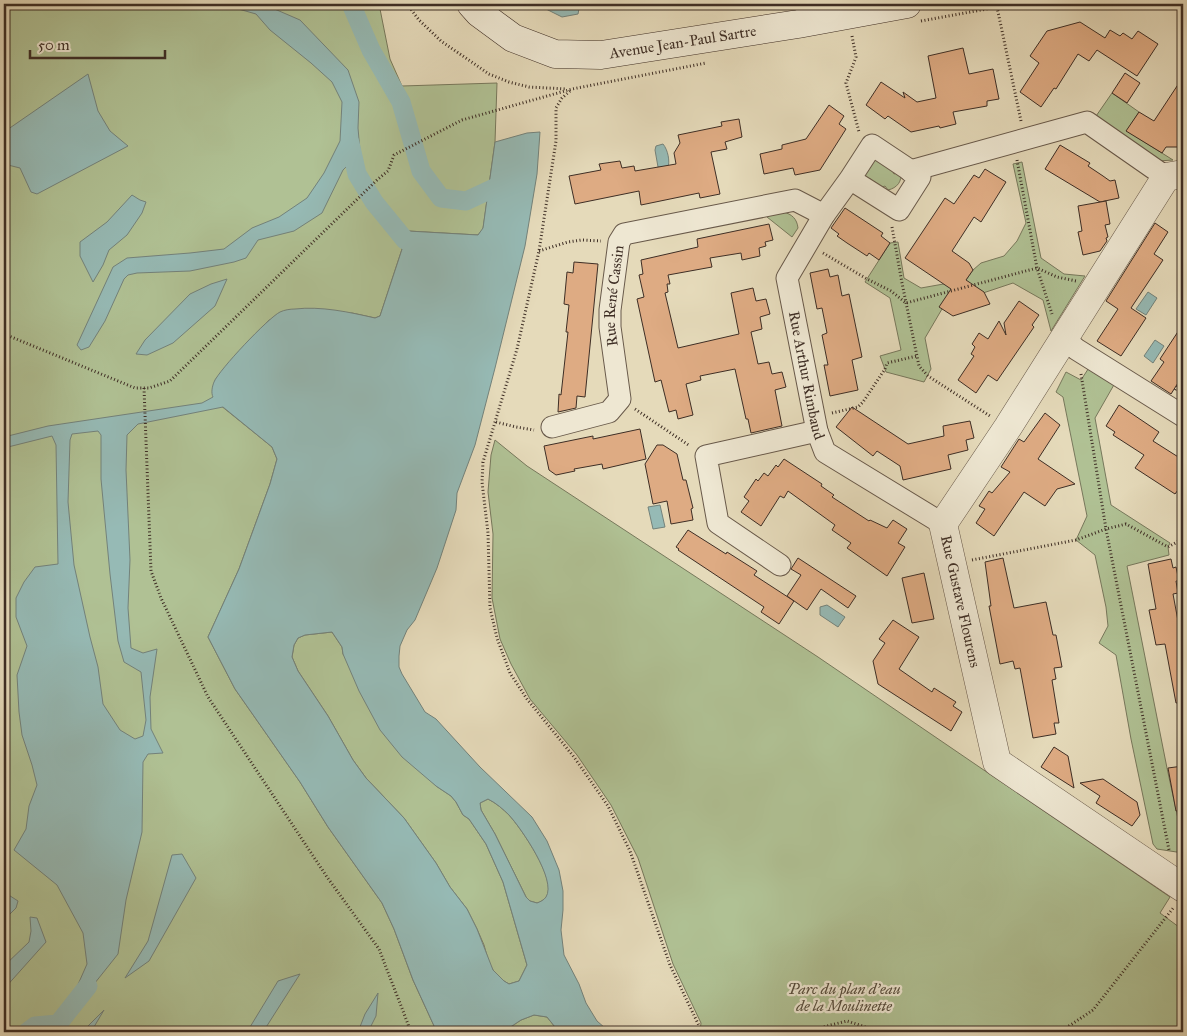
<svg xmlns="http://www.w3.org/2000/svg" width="1187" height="1036" viewBox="0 0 1187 1036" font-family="'IM FELL Great Primer',serif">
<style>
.green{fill:#b0c194;stroke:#77785c}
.water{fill:#96bab5;stroke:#73827b;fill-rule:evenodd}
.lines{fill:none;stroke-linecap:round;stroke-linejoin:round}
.canal{stroke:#96bab5;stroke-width:19}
.building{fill:#deab83;stroke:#3e2e25}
.minor-casing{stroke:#68594a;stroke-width:23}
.tertiary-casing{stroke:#68594a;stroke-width:29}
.secondary-casing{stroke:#3e2e25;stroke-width:29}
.path{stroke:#3e2e25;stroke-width:3;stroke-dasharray:1 2.5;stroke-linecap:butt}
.minor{stroke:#eee7d2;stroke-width:21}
.tertiary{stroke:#eee7d2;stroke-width:28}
.secondary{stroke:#eee7d2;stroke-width:28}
.labels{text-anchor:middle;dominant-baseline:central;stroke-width:4.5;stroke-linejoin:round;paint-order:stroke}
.street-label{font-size:15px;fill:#3e2e25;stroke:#eee7d2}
.park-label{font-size:15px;font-style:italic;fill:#554b3b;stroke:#eee7d2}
</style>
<rect width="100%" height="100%" fill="#e5daba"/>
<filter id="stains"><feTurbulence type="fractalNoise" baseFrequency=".004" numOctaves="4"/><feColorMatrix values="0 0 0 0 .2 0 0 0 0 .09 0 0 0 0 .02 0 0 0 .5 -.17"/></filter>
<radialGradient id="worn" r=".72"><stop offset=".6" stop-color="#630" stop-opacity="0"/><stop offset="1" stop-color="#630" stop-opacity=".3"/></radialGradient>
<g class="green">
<polygon points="4,4 379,4 390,59 402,86 497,83 495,142 483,229 478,235 408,231 380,316 375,318 352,313 269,320 242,348 215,380 220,405 272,447 277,459 270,484 239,569 208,637 235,689 300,782 328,827 382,903 394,929 413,980 435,1028 438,1032 4,1032"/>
<polygon points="1112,93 1139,112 1127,131 1173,160 1158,161 1094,119"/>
<path d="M877,160L890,166L894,174L900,172C903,181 897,188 888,190L885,186L880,188L872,183L871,179L863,180V172L872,161Z"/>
<polygon points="1022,162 1041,258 1064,274 1085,276 1051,331 1043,300 1013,283 983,293 960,306 942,309 925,338 931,369 924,382 886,372 880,356 901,350 890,298 865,282 890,243 898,242 904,278 921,288 966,280 973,270 981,263 1004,256 1017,241 1026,223 1013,164"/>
<path d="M783,212C792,214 797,219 798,228L792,237L767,217L769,215Z"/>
<polygon points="1094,360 1119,376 1095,418 1111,505 1170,543 1168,547 1169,555 1127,566 1167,768 1183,842 1183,853 1157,849 1153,844 1131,739 1116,655 1099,643 1108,626 1106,607 1095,555 1076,540 1087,516 1063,397 1056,392 1066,372 1081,380"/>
<polygon points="495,440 527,466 818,657 1170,897 1160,913 1183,930 1183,1025 1176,1032 700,1032 701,1023 673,964 638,858 611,805 577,755 530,699 511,664 500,639 492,598 493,534 488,492 491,455"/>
<polygon points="332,632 342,647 343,654 425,775 436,786 451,796 456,802 463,815 469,819 486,844 503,882 527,965 519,981 509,984 504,981 493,970 489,963 484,945 477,929 467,909 450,887 436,863 404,818 366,778 353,760 328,716 298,671 292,657 294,645 298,638 305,635"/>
<path d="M488,799C496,803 503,809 509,815C521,828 557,880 547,897C544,900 540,902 537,903L530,901L526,897L495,834L481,810L480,803Z"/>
<polygon points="534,1015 547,1017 559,1032 503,1032 521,1020"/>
</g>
<g class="water">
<polygon points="203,4 263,4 300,20 348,70 359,102 358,128 362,173 350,163 343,170 322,213 294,231 258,240 246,258 234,262 190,271 137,273 128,275 124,279 105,321 89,347 81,350 77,345 113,267 127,258 190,253 224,249 252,228 279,217 307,198 324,173 340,141 342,102 332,82 311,63 270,30 256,14 228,6 205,9"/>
<polygon points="536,4 580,4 578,14 562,17"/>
<polygon points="88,74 98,111 110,131 128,146 37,194 31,192 20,168 4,164 4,132"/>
<path d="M540,132L537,174L525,246L495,368L475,445L457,493L456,510L437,568L415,620L407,630L400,646L399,656V667L402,674L425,712L436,719L480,767L532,817L547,841L559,870L563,891V910L561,930L564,955L579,984L586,1003L597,1021L605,1028L608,1032H559L547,1017L534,1015L521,1020L503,1032H438L435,1028L413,980L394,929L382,903L328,827L300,782L235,689L208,637L239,569L270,484L277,459L272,447L223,407L138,424L127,435L126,470L130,560L128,608L131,648L143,653L157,649L150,697L151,729L163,753L148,754L143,762L142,832L126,900L118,954L71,1013L76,989L87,964L83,933L57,885L14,850L26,829L29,806L37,785L32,765L22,735L19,712L17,675L27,646L16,617V598L24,582L35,567L58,564L56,445L52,436L4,448V437L48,426L202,403L213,397C211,393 212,387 214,382C219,370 268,318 280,312C284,310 290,309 295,309C321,306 349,312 375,318L380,316L408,231L478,235L483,228L495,142L527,133ZM98,431L101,435V479L110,574L118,641L124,662L141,672L146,720L143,736L135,739L120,730L103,704L98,667L90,637L74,565L68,502L70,440L72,434ZM332,632L342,647L343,654L359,691L380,730L402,757L436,786L451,796L456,802L463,815L469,819L486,844L503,882L527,965L519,981L509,984L504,981L493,970L477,929L467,909L450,887L436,863L404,818L366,778L353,760L328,716L298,671L292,657L294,645L298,638L305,635ZM488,799C496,803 503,809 509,815C521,828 557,880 546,897C544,900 540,902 537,903L530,901L526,897L495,834L481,810L480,803Z"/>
<path d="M663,144C668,150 670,161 668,168L658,167L655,150L656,146Z"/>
<polygon points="132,195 140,200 146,202 142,213 127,235 109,250 103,265 93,282 80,256 80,242 107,222"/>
<polygon points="227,279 215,306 173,343 147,355 136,354 145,340 190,294 211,284"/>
<polygon points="1148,292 1157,298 1146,315 1136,309"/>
<polygon points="1155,340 1164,346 1153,363 1144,356"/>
<polygon points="660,505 665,527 653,529 648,507"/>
<polygon points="827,605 845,617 838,627 820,615 820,607"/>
<polygon points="182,854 196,878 149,961 125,978 148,941 172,855"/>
<polygon points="4,892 18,901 16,908 4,920"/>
<polygon points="30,917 37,918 46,942 4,989 4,966 29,942 31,931"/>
<polygon points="300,974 263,1032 247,1032 278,981"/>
<polygon points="378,993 376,1016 368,1032 358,1032 365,1014"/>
<polygon points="104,1010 91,1032 82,1032"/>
</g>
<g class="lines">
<g class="canal">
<polyline points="351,4 371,50 401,102 421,171 441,198 466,201 496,187 507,185"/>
<polyline points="350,143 357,174 374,202 405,240 428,249"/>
<polyline points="27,1032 35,1026 58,1024 88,986"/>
</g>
</g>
<g class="building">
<polygon points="1080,22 1105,38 1110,30 1120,36 1123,33 1132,39 1138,31 1158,44 1137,76 1097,50 1089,61 1078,54 1056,89 1054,88 1041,107 1020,92 1039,63 1030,56 1047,31"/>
<polygon points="963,48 969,74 993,69 999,99 987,101 987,106 953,112 956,124 940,128 939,126 911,132 888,116 885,119 866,105 881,82 905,98 903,92 917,102 936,98 928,56"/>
<polygon points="1125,73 1140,83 1127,103 1112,93"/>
<polygon points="1183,77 1183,147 1166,147 1162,153 1126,131 1139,112 1154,121"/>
<polygon points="829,105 844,116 839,124 846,129 820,170 795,175 793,168 764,174 760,154 782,149 782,145 806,139"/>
<polygon points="739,119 742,137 725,142 727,149 711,152 720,194 700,198 699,193 641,205 639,191 575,204 569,176 601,170 599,164 620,161 622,168 634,166 635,171 676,164 674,153 680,143 678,135 722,126 721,122"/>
<polygon points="1060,145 1090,163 1088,166 1103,176 1110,181 1115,180 1119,198 1100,202 1045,169"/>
<polygon points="985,169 1006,182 981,222 974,217 952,251 969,263 973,270 966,280 984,292 990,304 953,316 939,307 951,289 905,258 945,198 954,204 974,175 979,178"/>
<polygon points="1106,201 1110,224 1105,225 1108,237 1106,238 1107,241 1100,251 1083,255 1078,232 1082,231 1078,206"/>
<polygon points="845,208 883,233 881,236 890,243 879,260 869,253 867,256 847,243 837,236 839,234 831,228"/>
<polygon points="1155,223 1168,232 1154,254 1163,260 1131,308 1146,318 1121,356 1097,341 1118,309 1106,301"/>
<polygon points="769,224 773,240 765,242 766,246 759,248 760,256 742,260 741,253 710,258 712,267 668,275 670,284 667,284 668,292 665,293 678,348 739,334 731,293 753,288 756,301 766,299 770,314 760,317 762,329 751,332 758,364 769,362 772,374 782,372 786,387 775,390 782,426 751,433 748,419 746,419 735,369 700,376 701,380 686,384 693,415 678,419 676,410 669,412 661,380 655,382 637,299 644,297 639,275 643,274 641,260 698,247 697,239"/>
<polygon points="574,262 598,264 585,397 577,396 576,408 558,412 559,394 561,395 568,332 566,332 569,305 564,304 567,272 573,273"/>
<polygon points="828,269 830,277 838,275 842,296 849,294 862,357 852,360 858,390 830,396 824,365 828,365 822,335 827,333 822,308 817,309 810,273"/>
<polygon points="1019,301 1039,315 1032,325 1034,327 997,381 988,375 976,393 958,380 974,356 971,354 975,347 972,344 979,333 988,339 999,321 1006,335 1004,323"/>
<polygon points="1183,324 1183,375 1171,394 1151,381 1164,362 1160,359"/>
<polygon points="1119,405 1159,432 1153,441 1183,460 1183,493 1178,490 1175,494 1135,468 1144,455 1113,435 1115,432 1106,426"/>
<polygon points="852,407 908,444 944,436 943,426 970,421 974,438 966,440 968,450 948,455 951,469 903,480 900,466 877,451 873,456 836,427"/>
<polygon points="1045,413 1060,425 1038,459 1075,484 1057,489 1045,506 1024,492 994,536 976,523 985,509 979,506 989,491 992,493 1010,472 1001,467 1019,439 1024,442"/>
<polygon points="640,429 646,459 603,469 602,464 574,469 575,471 556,475 549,470 544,446 593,436 593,439"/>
<polygon points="657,445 663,445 677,454 683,480 686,480 693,508 691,509 693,520 671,524 667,501 653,504 645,464"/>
<polygon points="784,459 822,484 821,486 834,495 832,497 869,521 870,520 887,528 893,520 907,529 898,543 905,547 887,576 847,548 851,543 832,530 835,525 788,491 784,498 780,496 761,526 741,512 749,501 744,497 756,479 758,481 764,473 768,476 776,465 778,467"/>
<polygon points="688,530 726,554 727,552 757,571 754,575 794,601 779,624 761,612 764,607 678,550 679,549 676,547"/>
<polygon points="798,558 856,596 848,608 821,589 807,610 787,596 801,575 791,569"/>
<polygon points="1003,558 1014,608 1046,602 1053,635 1056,635 1062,667 1054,668 1056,679 1052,680 1059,723 1054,723 1056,734 1033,738 1020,668 1015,669 1013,661 1000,664 989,606 991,606 985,562"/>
<polygon points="1171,559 1173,568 1176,567 1179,581 1176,581 1178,593 1173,594 1183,648 1183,702 1176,703 1165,644 1156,645 1149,610 1156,609 1148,564"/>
<polygon points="924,573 934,619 912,623 902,578"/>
<polygon points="893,620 919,637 899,669 932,692 934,688 956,702 953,706 962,712 951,731 878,684 873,661 885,643 879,639"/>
<polygon points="1054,747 1068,756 1074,788 1041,767"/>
<polygon points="1183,766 1183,810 1176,811 1168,768"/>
<polygon points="1103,779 1137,802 1140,815 1132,826 1096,803 1100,796 1080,783"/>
</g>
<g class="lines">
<defs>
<g id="minor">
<polyline points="910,171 1087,122 1166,177"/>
<path id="s1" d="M850,179L899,210L920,177L872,145L850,179L824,215L787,278L817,431L825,452L943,524"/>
<polyline points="1064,338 1076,349 1183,416"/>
<path id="s2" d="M552,427L609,412L620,399L610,327V310L619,242L624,234L795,200L824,215"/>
<polyline points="780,565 718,523 706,456 817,431"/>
</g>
<g id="tertiary">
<path id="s3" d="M1183,174L1166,177L1008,427L943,524L997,762L1183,888"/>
</g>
<g id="secondary">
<path id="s4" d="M471,4L479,13L513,38L555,54L601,55L798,24L907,4"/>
</g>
</defs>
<use href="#minor" class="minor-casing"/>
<use href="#tertiary" class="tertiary-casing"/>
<use href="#secondary" class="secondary-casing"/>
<g class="path">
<polyline points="407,4 419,20 441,41 489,74 509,82 529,87 567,89"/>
<polyline points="997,7 1021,121"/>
<polyline points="921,21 1014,4"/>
<polyline points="852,36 856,57 846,83 859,132"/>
<polyline points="570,91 562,98 556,108 556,141 539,251 517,349 483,462 482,482 488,533 490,608 497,638 510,673 527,699 574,757 608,806 630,851 670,965 702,1032"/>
<polyline points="1017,160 1037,268 1052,314"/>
<polyline points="892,227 902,283 919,366 928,376 990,416"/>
<polyline points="539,251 568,242 582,240 601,241"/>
<polyline points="823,253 867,279 891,291 906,303 1037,268 1057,277 1076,281"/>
<polyline points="4,334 135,388 149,388 170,381 378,179 388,171 394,155 462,120 572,89 706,63"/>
<polyline points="1081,374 1106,529 1169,850 1170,852"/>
<polyline points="144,388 151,571 161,598 208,697 327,877 379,949 408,1024 410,1032"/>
<polyline points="1175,390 1183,378"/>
<polyline points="635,409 690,446"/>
<polyline points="832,413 858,407 863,402 885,369 887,363 917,356"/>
<polyline points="496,422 516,427 534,430"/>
<polyline points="972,560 1076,540 1106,529 1126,524 1168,547 1179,541 1183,534"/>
<polyline points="811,1032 823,1027 847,1021 881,1032"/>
<polyline points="1060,1032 1093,1010 1174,907"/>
</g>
<use href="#minor" class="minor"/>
<use href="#tertiary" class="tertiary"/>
<use href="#secondary" class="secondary"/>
</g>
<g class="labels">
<g class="street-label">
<text stroke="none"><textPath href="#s4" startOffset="228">Avenue Jean-Paul Sartre</textPath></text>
<text stroke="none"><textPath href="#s2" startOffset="180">Rue René Cassin</textPath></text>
<text stroke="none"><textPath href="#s1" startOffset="412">Rue Arthur Rimbaud</textPath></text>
<text stroke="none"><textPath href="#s3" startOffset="509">Rue Gustave Flourens</textPath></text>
</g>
<g class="park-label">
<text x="844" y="989">Parc du plan d'eau<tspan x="844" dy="17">de la Moulinette</tspan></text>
</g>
</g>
<rect width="1187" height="1036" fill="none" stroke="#e5daba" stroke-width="20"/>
<rect x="5" y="5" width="1177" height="1026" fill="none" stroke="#3e2e25" stroke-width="2.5"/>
<rect x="10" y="10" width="1167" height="1016" fill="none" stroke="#3e2e25"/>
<path d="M30 50v8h135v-8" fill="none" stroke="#3e2e25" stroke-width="2.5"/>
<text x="38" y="50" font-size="15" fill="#3e2e25" stroke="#eee7d2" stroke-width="4" paint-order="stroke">50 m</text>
<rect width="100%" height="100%" filter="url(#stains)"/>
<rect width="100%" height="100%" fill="url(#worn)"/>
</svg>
